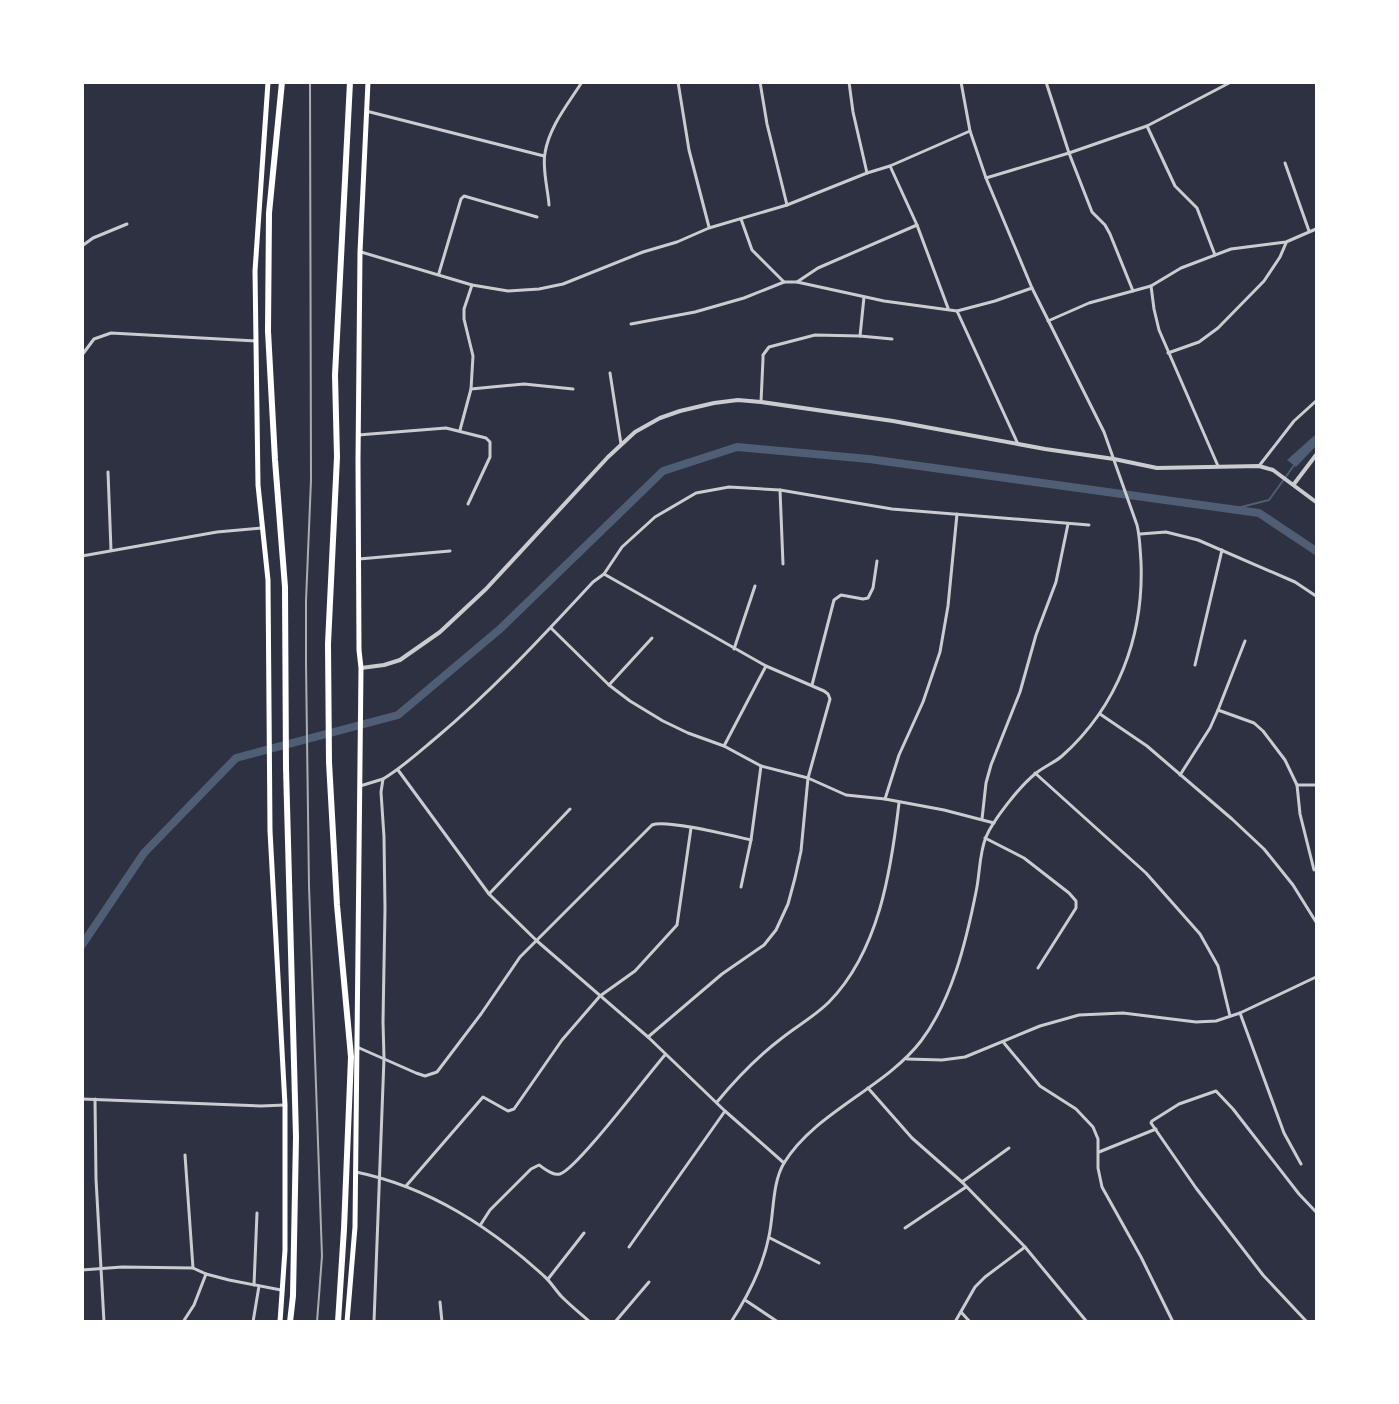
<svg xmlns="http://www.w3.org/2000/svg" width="1399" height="1404" viewBox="0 0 1399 1404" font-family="'DejaVu Sans',sans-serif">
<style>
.water{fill:#4f5d75}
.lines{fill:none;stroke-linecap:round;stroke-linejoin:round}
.stream{stroke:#4f5d75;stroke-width:2}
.canal{stroke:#4f5d75;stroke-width:8}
.minor{stroke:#caccd0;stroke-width:3}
.tertiary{stroke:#caccd0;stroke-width:4}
.primary{stroke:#fff;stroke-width:5}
.motorway{stroke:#fff;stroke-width:6}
.rail{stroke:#abadb3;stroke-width:2}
</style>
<rect width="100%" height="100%" fill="#2d3142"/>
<polygon class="water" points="1316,434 1316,446 1296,467 1287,460"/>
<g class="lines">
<polyline class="stream" points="1233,509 1269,500 1295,464"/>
<polyline class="canal" points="82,945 144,853 236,758 398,715 500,629 663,471 737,447 869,459 1259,513 1316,551"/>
<g class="minor">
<polyline points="678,82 689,150 709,227"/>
<polyline points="760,82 767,124 787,205"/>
<polyline points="849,82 853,112 867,173"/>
<polyline points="1046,82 1069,153 1092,212 1105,225 1110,234 1133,291"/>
<polyline points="366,111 544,156"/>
<polyline points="1147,126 1175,186 1197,208 1215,255"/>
<polyline points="1285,163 1309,231"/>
<polyline points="890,166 917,225 948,308"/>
<polyline points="986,178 1069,153 1147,126 1231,82"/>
<path d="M549,205C548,189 542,169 545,153C549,127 568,104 582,82"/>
<polyline points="741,219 752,250 784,282"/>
<polyline points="82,246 93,238 127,224"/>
<polyline points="361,252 472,285 508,291 539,289 563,284 643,252 677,242 709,228 787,205 867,173 890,166 970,131"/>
<polyline points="439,273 461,199 464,196 537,217"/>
<polyline points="797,282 884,301 957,311 995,301 1032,288"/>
<polyline points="1151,286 1154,309 1159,330 1218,466"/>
<polyline points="957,311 1017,442"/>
<polyline points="1048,321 1089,303 1151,286 1181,268 1231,249 1286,242 1316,229"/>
<polyline points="631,324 695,312 744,298 784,282 797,282 818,268 917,225"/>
<polyline points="860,336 864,297"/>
<polyline points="1168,353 1199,342 1218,328 1264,281 1280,257 1286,243"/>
<polyline points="82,355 94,339 111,333 256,341"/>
<polyline points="610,373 621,444"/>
<polyline points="471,389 524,384 573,389"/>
<polyline points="761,402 763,359 763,355 769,347 815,335 860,336 892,339"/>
<polyline points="460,430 471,389 473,356 464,319 464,309 472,285"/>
<polyline points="358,435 446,428 486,438 490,442 490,457 468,504"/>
<polyline points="1259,466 1294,421 1316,401"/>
<polyline points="108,472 111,550"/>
<polyline points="780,490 783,564"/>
<polyline points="1140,534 1166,532 1198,540 1295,582 1316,596"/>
<polyline points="82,556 217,532 261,528"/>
<polyline points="359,559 450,551"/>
<polyline points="604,574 766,666 824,691 828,694 830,699 808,778 801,851 795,878 788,904 776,930 764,945 722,974 648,1037"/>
<polyline points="551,628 609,685 630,701 663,721 688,733 724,746 761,766 808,778 846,795 885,799 944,810 994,823"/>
<polyline points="734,649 755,586"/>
<polyline points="1195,665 1222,550"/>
<polyline points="609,685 652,638"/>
<polyline points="812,685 834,600 841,595 863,599 868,598 873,588 877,561"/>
<polyline points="1218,710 1254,723 1263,731 1285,760 1297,785 1300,814 1314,870"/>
<polyline points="1100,714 1147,746 1232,819 1264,849 1293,885 1316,922"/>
<polyline points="724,746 766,666"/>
<polyline points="398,770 489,894 537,941 648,1037 725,1111 784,1163"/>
<polyline points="1035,773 1146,873 1200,934 1218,966 1230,1016"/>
<polyline points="1180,775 1210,728 1218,710 1245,641"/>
<polyline points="1297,785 1316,785"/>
<polyline points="360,786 383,779"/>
<polyline points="885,799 899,755 923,702 940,652 948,606 957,514"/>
<polyline points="982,819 986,783 991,765 1020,692 1036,635 1056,582 1068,524"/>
<polyline points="985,838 1024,858 1069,893 1076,901 1076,908 1038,968"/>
<polyline points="741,887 751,840 761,766"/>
<polyline points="489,894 570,809"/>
<polyline points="1240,1013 1284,1133 1301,1164"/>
<polyline points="1004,1043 1040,1086 1076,1109 1093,1127 1098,1139 1098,1168 1102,1187 1141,1257 1173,1322"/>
<path d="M357,1047L416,1073L425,1076L437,1072L481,1014L520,957L652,825C666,819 733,836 751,840"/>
<polyline points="907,1059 942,1060 965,1057 1040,1026 1079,1015 1123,1013 1196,1022 1216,1021 1240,1013 1316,977"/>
<polyline points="868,1088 912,1138 962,1182 1025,1247 1087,1322"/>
<polyline points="82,1099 261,1106 285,1105"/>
<polyline points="95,1099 96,1179 104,1322"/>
<path d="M717,1102C736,1079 757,1057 782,1038C797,1026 815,1016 829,1002C879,951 891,871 899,803"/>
<polyline points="1099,1152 1156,1129"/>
<polyline points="185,1155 193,1268"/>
<path d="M356,1172C429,1187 490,1227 544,1276C551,1282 556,1291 562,1297C571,1306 581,1314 590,1322"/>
<polyline points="962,1182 1009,1148"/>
<polyline points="406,1186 483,1097 508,1111 514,1109 562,1040 600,996 635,971 677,925 691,828"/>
<path d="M481,1224L490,1210L531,1169L539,1165C545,1169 553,1176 560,1174C577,1169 648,1074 665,1055"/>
<polyline points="905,1228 966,1187"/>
<polyline points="770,1238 819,1263"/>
<polyline points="629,1247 725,1111"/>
<polyline points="82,1270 122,1267 193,1268 206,1274 229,1280 281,1290"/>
<polyline points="548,1279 584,1233"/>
<polyline points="254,1285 257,1213"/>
<polyline points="745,1300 778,1322"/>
<polyline points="440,1302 442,1322"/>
<polyline points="961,1312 970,1322"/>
<polyline points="183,1322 194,1305 206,1274"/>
<polyline points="253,1322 259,1286"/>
<path d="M374,1322L384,1058L383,1022L385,909L384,837L381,792L383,779C403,767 419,752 437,737C493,690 543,636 593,582L604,574L622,547L655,517L696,493L729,487L780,490L892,509L1089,525"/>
<polyline points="615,1322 649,1282"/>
<path d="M731,1322C748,1296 763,1267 769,1236C774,1213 772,1183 784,1163C815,1112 885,1088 921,1041C952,1000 966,942 976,892C980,874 979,854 986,837C993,820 1020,786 1035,774C1043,767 1054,763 1062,756C1118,706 1144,636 1141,562C1140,549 1140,537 1137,525L1104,432L1032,288L986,178L970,131L961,82"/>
<polyline points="955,1322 975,1287 985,1277 1025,1247"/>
<polyline points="1307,1322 1263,1275 1196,1188 1151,1123 1152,1121 1179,1104 1216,1091 1233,1109 1299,1194 1316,1212"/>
</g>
<g class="tertiary">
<polyline points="1294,484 1316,455"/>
<polyline points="361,668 384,665 400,660 440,632 486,589 608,457 635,432 660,418 680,411 714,403 738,400 761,402 893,421 1045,449 1114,459 1157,468 1259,466 1273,470 1316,502"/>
</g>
<g class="primary">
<polyline points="268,82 255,271 258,485 268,580 270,831 285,1105 285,1250 280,1322"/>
<polyline points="347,1322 355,1227 361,668 359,650 358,460 360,252 368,82"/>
</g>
<g class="motorway">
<polyline points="282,82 269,213 268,331 275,460 285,587 286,768 296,1137 293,1296 290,1322"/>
<polyline points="338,1322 344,1229 351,1057 337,905 329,762 328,644 337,457 335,375 350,82"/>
</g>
<polyline class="rail" points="310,82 311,480 306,601 306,663 309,886 322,1256 317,1322"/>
</g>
<rect width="1399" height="1404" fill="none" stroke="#ffffff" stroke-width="168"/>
</svg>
